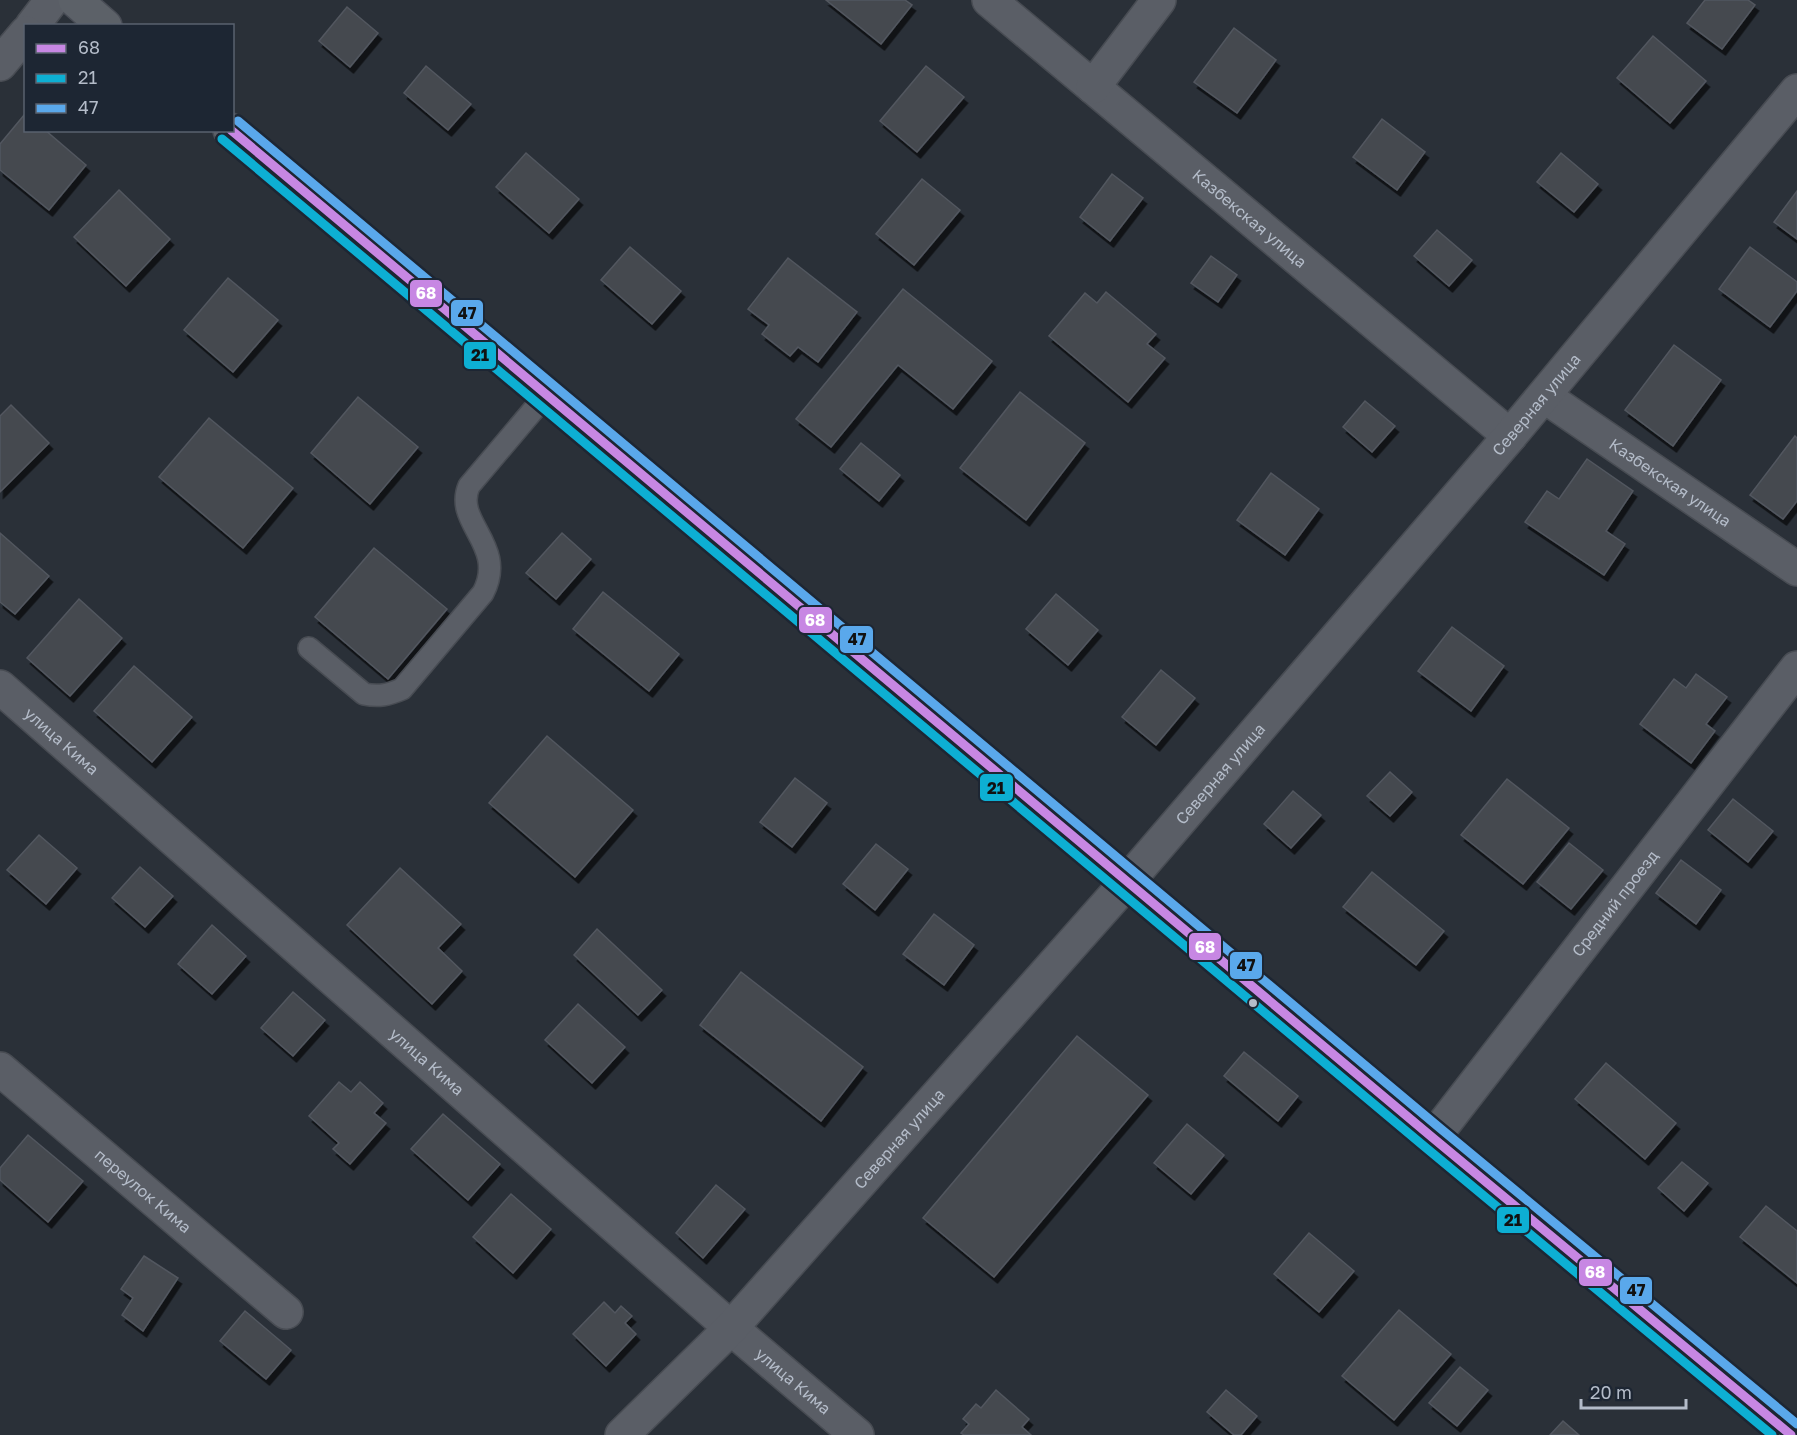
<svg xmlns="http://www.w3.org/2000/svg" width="1797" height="1435" viewBox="0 0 1797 1435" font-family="'Golos Text',sans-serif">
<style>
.building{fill:#444950;stroke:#52575f;stroke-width:1.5;filter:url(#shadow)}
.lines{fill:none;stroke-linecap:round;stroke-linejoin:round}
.lane-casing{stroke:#484c53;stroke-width:24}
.street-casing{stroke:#484c53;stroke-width:36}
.primary-casing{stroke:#484c55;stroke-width:36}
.lane{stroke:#5a5e66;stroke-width:21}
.street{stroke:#5a5e66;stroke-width:33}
.primary{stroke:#5c6168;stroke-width:33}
.bus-1-casing{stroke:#1d2633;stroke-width:14}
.bus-2-casing{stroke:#1d2633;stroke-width:14}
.bus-3-casing{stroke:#1d2633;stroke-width:14}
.bus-1{stroke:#c787e3;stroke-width:9}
.bus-2{stroke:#0dafd3;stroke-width:9}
.bus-3{stroke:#5aa8eb;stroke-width:9}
.bus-dot{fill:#b4bcc9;stroke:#1d2633;stroke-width:2}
.labels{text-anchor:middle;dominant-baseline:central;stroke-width:4.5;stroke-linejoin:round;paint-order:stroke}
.street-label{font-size:16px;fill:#b4bcc9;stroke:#1d2633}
.line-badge{stroke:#1d2633;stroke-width:2}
.badge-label{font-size:16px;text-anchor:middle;font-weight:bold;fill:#fff}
.pale-badge-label{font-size:16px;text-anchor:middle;font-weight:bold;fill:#111}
</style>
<defs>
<filter id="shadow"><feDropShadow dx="3.5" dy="6" stdDeviation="0" flood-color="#0009"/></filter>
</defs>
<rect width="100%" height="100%" fill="#2a3038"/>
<g class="building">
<polygon points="826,0 905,0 912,5 881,44"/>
<polygon points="1705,0 1748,0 1755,5 1722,49 1687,23"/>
<polygon points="347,7 378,33 350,67 319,41"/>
<polygon points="1234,28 1276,60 1237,113 1194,82"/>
<polygon points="1653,36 1706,81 1670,123 1617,78"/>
<polygon points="426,66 471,104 448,130 404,93"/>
<polygon points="926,66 964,97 917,152 880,121"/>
<polygon points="25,114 26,130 45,130 86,165 49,210 0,170 0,144"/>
<polygon points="1382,119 1425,152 1397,190 1353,157"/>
<polygon points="526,153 579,199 549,233 496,187"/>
<polygon points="1561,153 1598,184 1574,212 1537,182"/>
<polygon points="1112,174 1143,198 1110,241 1080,217"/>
<polygon points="922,179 960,210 914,265 876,234"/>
<polygon points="119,190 170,239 126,286 74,237"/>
<polygon points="1797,191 1797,239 1774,222"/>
<polygon points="1437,230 1472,260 1449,286 1414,256"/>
<polygon points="630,247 681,291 652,324 601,280"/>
<polygon points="1750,247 1797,282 1797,291 1770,327 1719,289"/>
<polygon points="1211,256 1237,275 1218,302 1191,283"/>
<polygon points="788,258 857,312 818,362 798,347 790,356 762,334 769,325 748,309"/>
<polygon points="228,278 278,320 233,372 184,330"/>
<polygon points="903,289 992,361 953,409 898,365 831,447 796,419"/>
<polygon points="1106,292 1156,334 1147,344 1165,358 1128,402 1049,336 1085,293 1097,303"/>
<polygon points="1674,345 1721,380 1673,446 1625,410"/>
<polygon points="1020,392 1085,443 1026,520 960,468"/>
<polygon points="358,397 418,447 370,504 311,453"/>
<polygon points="1365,401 1395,426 1372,452 1343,427"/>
<polygon points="11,405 49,443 0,492 0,416"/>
<polygon points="209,418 293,488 243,548 159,477"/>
<polygon points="1795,436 1797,438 1797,501 1783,519 1750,495"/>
<polygon points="861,443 900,475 879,501 840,469"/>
<polygon points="1587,459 1633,491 1606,531 1625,544 1604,575 1525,522 1547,491 1559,499"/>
<polygon points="1271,473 1319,509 1285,555 1237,520"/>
<polygon points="0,533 49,576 15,614 0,602"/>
<polygon points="562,533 591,559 556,599 526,573"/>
<polygon points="374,548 447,609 388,679 315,617"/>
<polygon points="603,592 679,654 649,691 573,629"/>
<polygon points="1056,594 1098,630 1068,665 1026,629"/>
<polygon points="79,599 122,638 70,696 27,658"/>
<polygon points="1452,627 1504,666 1471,711 1418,671"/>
<polygon points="134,666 192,717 152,762 94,711"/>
<polygon points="1161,670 1195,698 1156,745 1122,717"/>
<polygon points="1696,674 1727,697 1706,724 1715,731 1691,763 1640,724 1674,679 1686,688"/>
<polygon points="547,736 633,810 575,877 489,803"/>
<polygon points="1390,772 1412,792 1390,816 1367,796"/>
<polygon points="795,778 827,803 792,847 760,822"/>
<polygon points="1507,779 1569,828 1523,884 1461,835"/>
<polygon points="1293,791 1321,815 1291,848 1264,824"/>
<polygon points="1733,799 1773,831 1748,862 1708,830"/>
<polygon points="39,835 77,868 46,904 7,870"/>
<polygon points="1569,843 1603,870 1571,909 1537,882"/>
<polygon points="876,844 908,869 875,910 843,884"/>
<polygon points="1681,860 1721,890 1696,924 1656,893"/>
<polygon points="140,867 173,896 145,927 112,898"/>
<polygon points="400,868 461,924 438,948 462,971 432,1004 347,925"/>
<polygon points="1372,872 1444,931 1416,965 1343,907"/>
<polygon points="934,914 974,945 944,985 903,954"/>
<polygon points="212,925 246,956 212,994 178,964"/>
<polygon points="597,929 662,990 638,1015 574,955"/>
<polygon points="741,972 863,1067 821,1121 700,1025"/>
<polygon points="293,992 325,1020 293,1056 261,1028"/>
<polygon points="578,1004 625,1047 592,1083 545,1040"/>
<polygon points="1077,1036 1148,1095 994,1277 923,1218"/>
<polygon points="1244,1052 1298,1096 1278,1121 1224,1076"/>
<polygon points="1606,1063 1676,1123 1645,1159 1575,1099"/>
<polygon points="339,1082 351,1092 360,1082 383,1103 374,1113 386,1123 350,1164 333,1149 339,1143 309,1116"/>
<polygon points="443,1114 500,1164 468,1200 411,1149"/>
<polygon points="1187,1124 1224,1155 1191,1194 1154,1163"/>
<polygon points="28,1135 83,1181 48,1222 0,1180 0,1168"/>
<polygon points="1682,1162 1708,1183 1684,1211 1658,1188"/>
<polygon points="716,1185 745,1209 703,1258 676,1233"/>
<polygon points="511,1194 551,1229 513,1273 473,1237"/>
<polygon points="1766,1206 1797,1231 1797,1283 1740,1237"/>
<polygon points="1309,1233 1354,1271 1319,1312 1274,1274"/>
<polygon points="144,1256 178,1278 143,1331 122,1315 133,1298 121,1289"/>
<polygon points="604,1302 615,1313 621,1306 632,1316 625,1323 636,1334 606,1366 573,1334"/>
<polygon points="1399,1310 1451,1354 1394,1420 1342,1376"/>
<polygon points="245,1311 291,1350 266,1379 220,1341"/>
<polygon points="1460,1367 1488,1390 1457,1426 1429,1403"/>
<polygon points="996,1390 1029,1419 1022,1427 1031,1435 964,1435 961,1433 969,1424 963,1419 976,1404 981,1408"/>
<polygon points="1226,1390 1257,1416 1241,1435 1234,1435 1207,1412"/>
<polygon points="1563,1421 1579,1435 1550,1435"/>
</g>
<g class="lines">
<defs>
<path id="lane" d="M309,648L364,694C379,697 388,695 402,689L483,593C508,545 453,523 469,486L546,395"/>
<g id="street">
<path id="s1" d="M989,0L1510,436"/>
<polyline points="32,26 52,0"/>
<polyline points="0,64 26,33"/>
<polyline points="1093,87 1159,0"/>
<path id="s2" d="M1544,396L1797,569"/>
<path id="s3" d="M0,687L731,1328L857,1435"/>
<path id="s4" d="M0,1069L286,1312"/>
<path id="s5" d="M1433,1138L1797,668"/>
<path id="s6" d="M622,1435L731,1328L1127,882L1510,436L1797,91"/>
</g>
<g id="primary">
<polyline points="75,0 105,26"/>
<polyline points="230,130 1433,1138 1791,1435"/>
</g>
</defs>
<use href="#lane" class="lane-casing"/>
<use href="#street" class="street-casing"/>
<use href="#primary" class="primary-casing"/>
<use href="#lane" class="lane"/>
<use href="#street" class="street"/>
<use href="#primary" class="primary"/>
<defs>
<polyline id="bus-1" points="231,130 1433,1138 1791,1435"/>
<polyline id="bus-2" points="222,139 1425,1147 1772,1435"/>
<polyline id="bus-3" points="238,121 1441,1129 1797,1424"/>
</defs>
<use href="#bus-1" class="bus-1-casing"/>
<use href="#bus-2" class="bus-2-casing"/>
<use href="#bus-3" class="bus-3-casing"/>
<use href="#bus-1" class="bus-1"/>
<use href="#bus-2" class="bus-2"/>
<use href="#bus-3" class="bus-3"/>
</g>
<circle class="bus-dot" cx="1253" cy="1003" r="5"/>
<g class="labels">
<g class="street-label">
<text stroke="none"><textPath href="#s1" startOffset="340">Казбекская улица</textPath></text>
<text stroke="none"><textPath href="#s6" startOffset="1378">Северная улица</textPath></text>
<text stroke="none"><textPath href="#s2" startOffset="153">Казбекская улица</textPath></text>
<text stroke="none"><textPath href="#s3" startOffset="82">улица Кима</textPath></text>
<text stroke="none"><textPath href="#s6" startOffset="892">Северная улица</textPath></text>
<text stroke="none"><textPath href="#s5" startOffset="297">Средний проезд</textPath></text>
<text stroke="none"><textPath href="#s3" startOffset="568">улица Кима</textPath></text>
<text stroke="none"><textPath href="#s6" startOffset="406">Северная улица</textPath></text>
<text stroke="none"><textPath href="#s4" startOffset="188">переулок Кима</textPath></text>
<text stroke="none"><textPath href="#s3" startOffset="1054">улица Кима</textPath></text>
</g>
</g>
<g class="line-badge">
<rect x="409" y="279" width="34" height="29" rx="6" fill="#c787e3"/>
<rect x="450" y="299" width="34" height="28" rx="6" fill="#5aa8eb"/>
<rect x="463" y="341" width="34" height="29" rx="6" fill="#0dafd3"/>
<rect x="798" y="606" width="35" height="28" rx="6" fill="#c787e3"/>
<rect x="839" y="625" width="35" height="29" rx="6" fill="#5aa8eb"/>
<rect x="979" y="773" width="35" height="29" rx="6" fill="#0dafd3"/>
<rect x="1188" y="932" width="34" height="29" rx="6" fill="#c787e3"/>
<rect x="1229" y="951" width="34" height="29" rx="6" fill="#5aa8eb"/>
<rect x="1496" y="1206" width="34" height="28" rx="6" fill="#0dafd3"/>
<rect x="1578" y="1258" width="35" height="29" rx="6" fill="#c787e3"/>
<rect x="1619" y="1276" width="34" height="29" rx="6" fill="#5aa8eb"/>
</g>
<g class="badge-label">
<text x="426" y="299">68</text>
<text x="815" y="626">68</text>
<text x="1205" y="953">68</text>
<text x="1595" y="1278">68</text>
</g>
<g class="pale-badge-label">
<text x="467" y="319">47</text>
<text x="480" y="361">21</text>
<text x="857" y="645">47</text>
<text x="996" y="794">21</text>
<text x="1246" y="971">47</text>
<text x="1513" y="1226">21</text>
<text x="1636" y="1296">47</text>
</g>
<rect x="24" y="24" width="210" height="108" fill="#1d2633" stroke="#59626f" stroke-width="1.5"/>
<rect x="36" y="44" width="30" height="9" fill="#c787e3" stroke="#59626f" stroke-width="1.5"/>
<text x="78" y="54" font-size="18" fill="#b4bcc9">68</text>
<rect x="36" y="74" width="30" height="9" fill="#0dafd3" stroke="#59626f" stroke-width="1.5"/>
<text x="78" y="84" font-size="18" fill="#b4bcc9">21</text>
<rect x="36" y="104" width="30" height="9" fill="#5aa8eb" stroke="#59626f" stroke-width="1.5"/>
<text x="78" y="114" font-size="18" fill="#b4bcc9">47</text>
<path d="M1581 1399v9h105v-9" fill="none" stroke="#b4bcc9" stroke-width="3"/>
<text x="1590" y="1399" font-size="18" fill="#b4bcc9" stroke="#1d2633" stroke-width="4.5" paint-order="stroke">20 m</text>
</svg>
